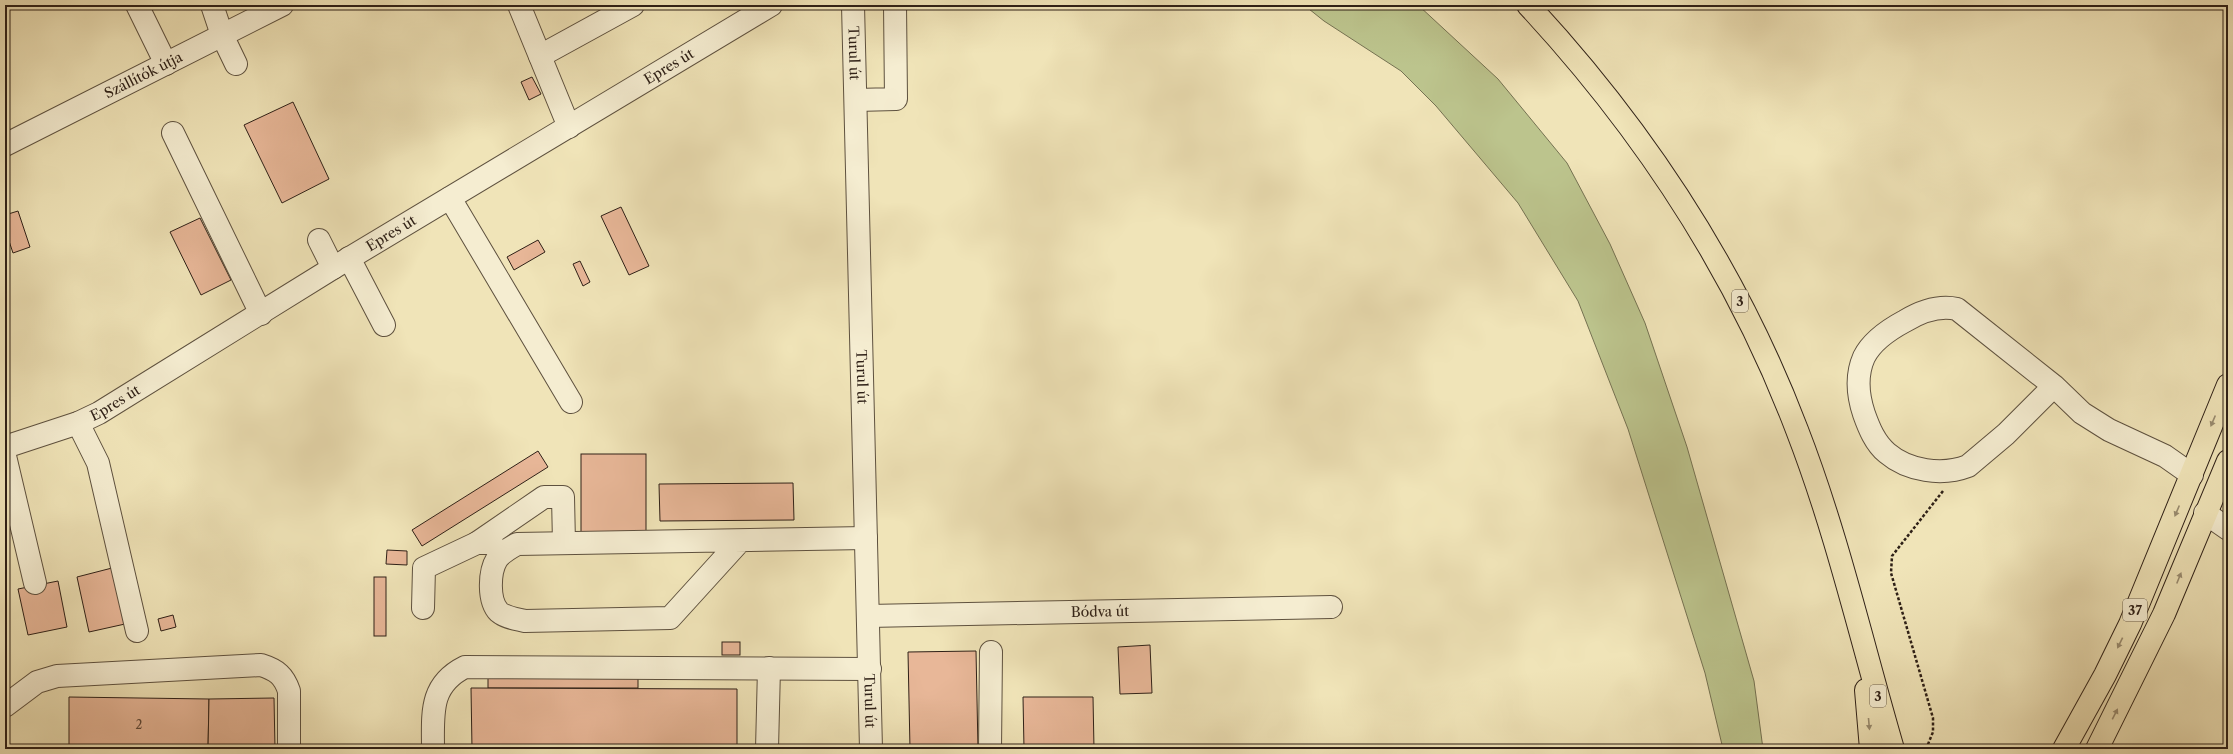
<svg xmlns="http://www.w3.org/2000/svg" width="2233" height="754" viewBox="0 0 2233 754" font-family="'Libre Caslon Text',serif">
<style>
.green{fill:#bcc48d;stroke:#757252}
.building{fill:#e8b798;stroke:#2e2017}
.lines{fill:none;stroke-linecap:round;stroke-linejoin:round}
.minor-casing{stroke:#5e513f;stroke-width:24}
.major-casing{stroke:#2e2017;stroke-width:24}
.path{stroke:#2e2017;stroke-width:2.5;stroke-dasharray:3 2;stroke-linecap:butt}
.minor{stroke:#f5edd1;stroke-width:22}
.major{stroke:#f0e4b8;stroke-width:22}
.oneway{fill:#998c70}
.labels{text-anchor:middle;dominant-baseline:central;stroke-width:4;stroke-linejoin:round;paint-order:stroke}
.number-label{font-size:12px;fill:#5c4637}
.shield{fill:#f5edd1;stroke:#6a5e4f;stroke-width:1}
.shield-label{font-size:13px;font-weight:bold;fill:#2e2017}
.street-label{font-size:14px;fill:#2e2017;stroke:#f5edd1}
</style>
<rect width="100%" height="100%" fill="#f0e4b8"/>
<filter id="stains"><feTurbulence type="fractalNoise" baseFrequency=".005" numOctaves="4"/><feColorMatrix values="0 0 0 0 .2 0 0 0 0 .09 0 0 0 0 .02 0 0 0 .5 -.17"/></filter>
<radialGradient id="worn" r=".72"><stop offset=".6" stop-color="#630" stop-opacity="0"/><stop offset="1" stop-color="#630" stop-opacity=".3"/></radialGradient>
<polygon class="green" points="1304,5 1418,5 1498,79 1567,163 1610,244 1645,323 1687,447 1754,681 1763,749 1723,749 1705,673 1628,429 1578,301 1518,203 1436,106 1401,71 1324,21"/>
<g class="building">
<polygon points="532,77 541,94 529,100 521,82"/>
<polygon points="293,102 329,179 282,203 244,125"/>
<polygon points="621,207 649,266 629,275 601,216"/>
<polygon points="18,211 30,247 13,253 5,229 5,215"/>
<polygon points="200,218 231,280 201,295 170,232"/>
<polygon points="538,240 545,252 514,270 507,257"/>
<polygon points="580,261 590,282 583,286 573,264"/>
<polygon points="538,451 548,467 422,546 412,530"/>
<rect x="581" y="454" width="65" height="84"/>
<polygon points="793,483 794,520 660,521 659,484"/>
<polygon points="387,550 407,551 407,565 386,564"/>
<polygon points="112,568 125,624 89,632 77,577"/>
<rect x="374" y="577" width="12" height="59"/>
<polygon points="58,581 67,627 28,635 18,589"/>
<polygon points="173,615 176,627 161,631 158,619"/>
<rect x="722" y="642" width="18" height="13"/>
<polygon points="1150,645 1152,693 1120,694 1118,647"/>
<polygon points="976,651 978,749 910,749 908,652"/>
<rect x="488" y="674" width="150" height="14"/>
<polygon points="471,688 737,689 737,749 472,749"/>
<polygon points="69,697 209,699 208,749 69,749"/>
<polygon points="1023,697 1093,697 1094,749 1024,749"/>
<polygon points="274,698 275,749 208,749 209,699"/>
</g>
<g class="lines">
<defs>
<g id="minor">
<polyline points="137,5 166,64"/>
<polyline points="212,5 222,35 236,64"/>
<polyline points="519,5 569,127"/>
<path id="s1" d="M853,5L871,749"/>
<polyline points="540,56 633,5"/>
<polyline points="856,100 896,99 895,5"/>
<polyline points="173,133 261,314"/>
<path id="s2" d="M5,145L282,5"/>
<polyline points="450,198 571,402"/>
<polyline points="319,240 333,268"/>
<polyline points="349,258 384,325"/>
<path d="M2054,386L2006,434L1968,466C1942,476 1908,471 1887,453C1875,443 1869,428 1864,414C1858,396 1856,375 1864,357C1872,341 1890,329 1905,321C1920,312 1939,305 1957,309L2054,386L2082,413L2109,430L2165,456L2192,475"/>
<polyline points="78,423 98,463 137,631"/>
<path id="s3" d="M5,447L78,423L99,413L333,268L771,5"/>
<polyline points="5,456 35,583"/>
<polyline points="2205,513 2228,529"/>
<path d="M740,541L670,618L525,621C517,619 506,618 499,612C488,601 489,572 497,559C502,552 510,548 517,544L866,538"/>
<polyline points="477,543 544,497 563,497 564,543"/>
<polyline points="423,608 424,568 477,543 492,543"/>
<path id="s4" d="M868,616L1331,607"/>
<path d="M5,706L37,682L57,676L261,665C277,670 284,676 289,691V749"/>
<path d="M433,749C433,714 429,685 465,667L870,669"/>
<polyline points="767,749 769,668"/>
<polyline points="990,749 991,652"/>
</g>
<g id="major">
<path d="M1528,5C1643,129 1737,272 1797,430C1837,533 1862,643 1893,749"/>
<polyline points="1866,690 1871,749"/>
<polyline points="2064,749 2105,675 2130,624 2228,385"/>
<polyline points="2097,749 2164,614 2228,461"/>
</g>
</defs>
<use href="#minor" class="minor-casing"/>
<use href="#major" class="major-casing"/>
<polyline class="path" points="1926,749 1933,732 1933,718 1891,573 1892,556 1943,491"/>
<use href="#minor" class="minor"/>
<use href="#major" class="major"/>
</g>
<defs><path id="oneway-solid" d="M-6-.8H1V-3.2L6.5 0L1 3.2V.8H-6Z"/></defs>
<g class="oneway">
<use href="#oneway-solid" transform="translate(2213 421) rotate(113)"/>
<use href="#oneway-solid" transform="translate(2177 511) rotate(113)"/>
<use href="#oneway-solid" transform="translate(2179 578) rotate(-68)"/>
<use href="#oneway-solid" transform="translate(2120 643) rotate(116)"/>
<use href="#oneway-solid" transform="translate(2115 714) rotate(-63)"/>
<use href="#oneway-solid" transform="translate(1869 724) rotate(85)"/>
</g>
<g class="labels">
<g class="number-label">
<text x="139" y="724">2</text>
</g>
<g class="shield">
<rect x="1732" y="290" width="16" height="22" rx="3"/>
<rect x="2123" y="599" width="24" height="22" rx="3"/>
<rect x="1870" y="685" width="16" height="22" rx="3"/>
</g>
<g class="shield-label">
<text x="1740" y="301">3</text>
<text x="2135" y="610">37</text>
<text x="1878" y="696">3</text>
</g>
<g class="street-label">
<text stroke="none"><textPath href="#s1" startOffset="48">Turul út</textPath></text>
<text stroke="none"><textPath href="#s3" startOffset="767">Epres út</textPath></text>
<text stroke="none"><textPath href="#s2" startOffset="155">Szállítók útja</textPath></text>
<text stroke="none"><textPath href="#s3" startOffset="443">Epres út</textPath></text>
<text stroke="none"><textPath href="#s1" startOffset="372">Turul út</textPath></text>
<text stroke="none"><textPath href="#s3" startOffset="119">Epres út</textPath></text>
<text stroke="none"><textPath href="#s4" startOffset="232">Bódva út</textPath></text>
<text stroke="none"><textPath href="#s1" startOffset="696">Turul út</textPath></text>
</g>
</g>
<rect width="2233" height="754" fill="none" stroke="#f0e4b8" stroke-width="20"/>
<rect x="6" y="6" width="2221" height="742" fill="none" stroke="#2e2017" stroke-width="2"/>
<rect x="10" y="10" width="2213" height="734" fill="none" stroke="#2e2017"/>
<rect width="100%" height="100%" filter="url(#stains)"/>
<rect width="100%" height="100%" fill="url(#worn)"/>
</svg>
